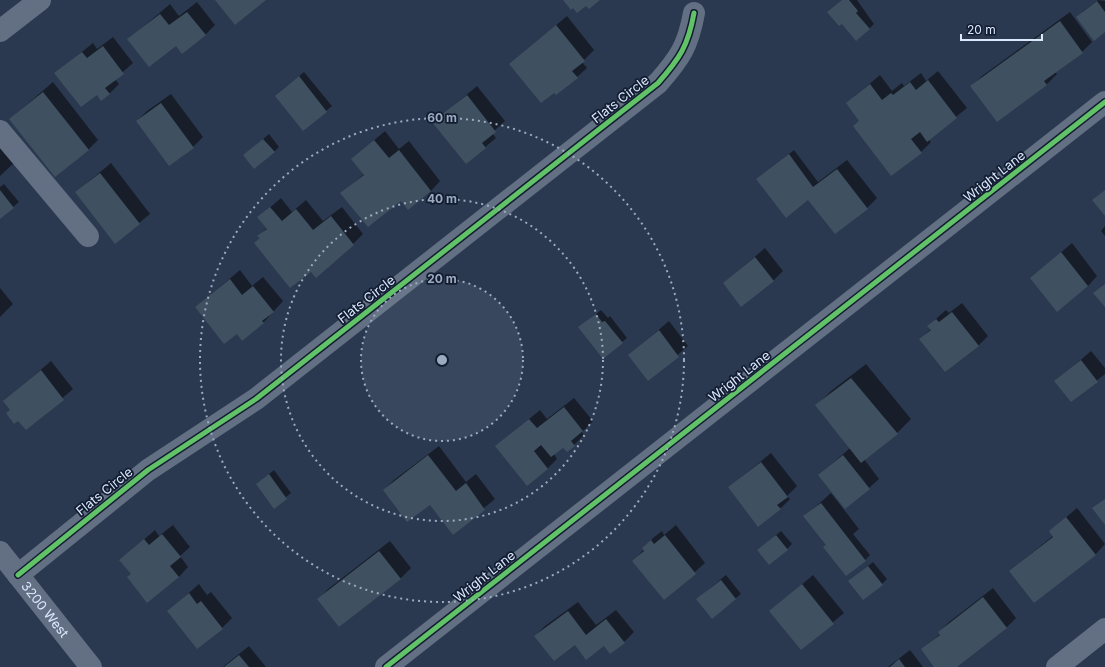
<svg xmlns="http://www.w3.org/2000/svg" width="1105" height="667" viewBox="0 0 1105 667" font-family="Inter,sans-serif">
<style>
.shadow{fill:#0007}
.building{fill:#3f5060}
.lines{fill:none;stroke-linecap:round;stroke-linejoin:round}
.minor{stroke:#636f83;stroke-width:22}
.cycleway-casing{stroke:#121d31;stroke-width:8}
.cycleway{stroke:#61c268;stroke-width:5}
.ring{fill:none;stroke:#9dabc1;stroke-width:2;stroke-dasharray:2 4}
.labels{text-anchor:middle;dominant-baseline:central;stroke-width:3.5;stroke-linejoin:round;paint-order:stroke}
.street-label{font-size:13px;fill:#dbe8fe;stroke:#121d31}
.centre{fill:#9dabc1;stroke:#121d31;stroke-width:2}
.ring-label{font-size:12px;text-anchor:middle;font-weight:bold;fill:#9dabc1;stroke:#121d31;stroke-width:3.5;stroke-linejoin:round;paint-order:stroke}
</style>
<rect width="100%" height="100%" fill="#2b3950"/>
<g class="shadow">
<polygon points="842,0 857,0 874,24 869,29 842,23"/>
<polygon points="1098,0 1105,1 1105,31 1082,12"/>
<polygon points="197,2 215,25 205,35 177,45 129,39 170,4 179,16"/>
<polygon points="1070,12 1092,42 1082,52 1055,72 1057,74 1047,84 997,121 972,86 982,76"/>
<polygon points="567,16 594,50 582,62 587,68 577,77 510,64"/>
<polygon points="113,37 133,63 115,79 119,84 109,94 56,73 93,43 97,49"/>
<polygon points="938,71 967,108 928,139 931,142 921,152 860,120 847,103 880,75 892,91 902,83 904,86 921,73 926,81"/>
<polygon points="304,72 332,106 303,130 281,91"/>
<polygon points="53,82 98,140 88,150 10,119"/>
<polygon points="477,86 505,121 492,133 496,138 466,163 434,122"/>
<polygon points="171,94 203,137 193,147 169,165 137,121 147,111"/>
<polygon points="1,120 26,152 0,176 0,121"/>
<polygon points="385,131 399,149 409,141 440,181 431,191 401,200 342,193 364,174 352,159"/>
<polygon points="269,134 279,147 274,152 249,151"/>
<polygon points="794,150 818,182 847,160 877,198 867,208 809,199 763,175"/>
<polygon points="111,163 150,214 115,243 76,192"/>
<polygon points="4,184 19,202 0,218 0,187"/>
<polygon points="281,198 292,212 306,200 323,221 342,207 363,234 353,244 311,270 259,236 267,228 259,217"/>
<polygon points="1105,226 1105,236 1101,231"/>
<polygon points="1072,243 1097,276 1088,286 1031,278"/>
<polygon points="765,248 783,271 773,281 724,283"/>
<polygon points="240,270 252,286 263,277 283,301 264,322 243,339 237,333 196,307"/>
<polygon points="0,288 13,304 0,317"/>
<polygon points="962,303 988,336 978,346 920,339 931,329 929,326 939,316 946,310 949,313"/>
<polygon points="601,310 608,318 610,316 627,338 622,342 585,323"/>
<polygon points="669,321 688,346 648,380 629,355"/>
<polygon points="1091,351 1105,368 1105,374 1071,401 1056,381"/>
<polygon points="51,361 73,389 26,429 4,401"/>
<polygon points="866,364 911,419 897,433 864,459 879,479 869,488 819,475 850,448 817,405 831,391"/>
<polygon points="574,398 593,421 582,432 584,435 574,445 567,451 563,446 554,454 557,459 547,469 496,446 540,410 547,419"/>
<polygon points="439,446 466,482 476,474 495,499 453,533 430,503 384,490 394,480"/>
<polygon points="771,453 797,486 787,496 790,499 780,509 729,487"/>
<polygon points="274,470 291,493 274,507 257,484"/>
<polygon points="831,493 859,529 853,534 870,555 865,560 827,545 805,516"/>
<polygon points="1077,508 1105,544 1095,555 1010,571 1054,535 1050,531"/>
<polygon points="173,525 190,547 180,556 188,567 179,577 120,560 155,530 159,536"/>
<polygon points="676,525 705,563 664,599 634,561 653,538 662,531 664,535"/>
<polygon points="781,531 792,544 787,549 758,550"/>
<polygon points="390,541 411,568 401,578 340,626 319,599 328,589"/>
<polygon points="873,562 887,579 882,584 854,577"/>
<polygon points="726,575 741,594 712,617 702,595"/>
<polygon points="813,575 844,613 801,649 771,611"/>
<polygon points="199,584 207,595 211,592 232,618 222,628 168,611"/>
<polygon points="993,588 1016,618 1006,628 955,667 936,667 922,650 940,634 939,632 949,622"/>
<polygon points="578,602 596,625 616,610 634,632 624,642 575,644 535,636 545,626"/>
<polygon points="249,646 266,667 223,667 224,666"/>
<polygon points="910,650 923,667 888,667"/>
</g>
<g class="building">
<polygon points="215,0 266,0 235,25"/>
<polygon points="563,0 600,0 589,9 586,6 577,13 573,8 571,10"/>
<polygon points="842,0 849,0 858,11 856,13 870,29 856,41 842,24 839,26 827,12"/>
<polygon points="1097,1 1105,12 1105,32 1094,41 1076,17"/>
<polygon points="187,12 206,35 182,54 176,46 149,67 127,39 160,14 169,25"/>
<polygon points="1060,21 1083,53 1044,81 1047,85 997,122 970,86"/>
<polygon points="556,25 585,61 572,71 578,78 556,95 554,93 541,103 509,64"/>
<polygon points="103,46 124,74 105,88 110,94 101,101 97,95 81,107 54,73 82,52 87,58"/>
<polygon points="299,76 327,112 303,131 275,96"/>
<polygon points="928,80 957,118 927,142 920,132 911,139 922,153 891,176 853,126 859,121 846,103 870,84 882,100 891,93 893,95 910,82 916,90"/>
<polygon points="43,92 89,150 55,177 9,119"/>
<polygon points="467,95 496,132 482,143 486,148 466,164 432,122"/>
<polygon points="161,103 194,148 169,166 136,121"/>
<polygon points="263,139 275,152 254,169 243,155"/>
<polygon points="374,140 389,158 399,150 431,191 408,210 401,201 368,227 340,193 364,175 351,159"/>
<polygon points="789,154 813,187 837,169 868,209 835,234 808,200 786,218 756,179"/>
<polygon points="100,173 140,224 115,244 75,192"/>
<polygon points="0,190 14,208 0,219"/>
<polygon points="1105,190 1105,216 1092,200"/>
<polygon points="270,207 282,221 296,209 313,230 331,216 354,245 316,278 311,272 290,288 254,243 260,238 257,236 267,229 257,217"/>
<polygon points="1061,252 1088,286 1057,312 1030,278"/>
<polygon points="755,257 774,281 741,307 723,283"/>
<polygon points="230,279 242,295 253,286 274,312 262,321 264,323 242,341 237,334 224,344 195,307"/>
<polygon points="1105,284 1105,307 1093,293"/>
<polygon points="952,312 979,346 945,372 919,339 931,330 927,326 936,319 939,322"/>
<polygon points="596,314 602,322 605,321 623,343 603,359 578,327"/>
<polygon points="659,330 679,357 648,381 628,355"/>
<polygon points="1081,360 1098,382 1071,402 1054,381"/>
<polygon points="41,370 64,400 26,430 18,421 14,424 6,413 10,410 3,401"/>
<polygon points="851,378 898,434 861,463 815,405"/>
<polygon points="564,407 583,431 571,441 575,446 567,452 563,448 551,457 541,445 534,451 548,469 527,486 495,446 529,419 537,428"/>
<polygon points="428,455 456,491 466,483 485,510 453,535 430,505 407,522 383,490"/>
<polygon points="843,455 870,489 845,509 818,475"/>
<polygon points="761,462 788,497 777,505 781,509 758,527 728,487"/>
<polygon points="269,474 287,499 274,509 256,484"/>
<polygon points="1105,499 1105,525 1092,508"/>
<polygon points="821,503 866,561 846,576 823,547 826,545 803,516"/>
<polygon points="1066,517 1096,555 1034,603 1009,571 1053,537 1049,531"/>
<polygon points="162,534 181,557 170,566 179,577 147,603 127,577 131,574 119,560 144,539 149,545"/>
<polygon points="665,535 696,574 664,600 632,561 644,551 642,548 651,540 654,544"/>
<polygon points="776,535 788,550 769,565 757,550"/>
<polygon points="379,551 401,579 339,627 317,599"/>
<polygon points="868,566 883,585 863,600 848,581"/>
<polygon points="721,580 736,599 712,619 696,599"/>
<polygon points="802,584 834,624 801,650 769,611"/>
<polygon points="189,593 197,604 201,601 223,629 197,649 167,611"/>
<polygon points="983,597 1007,628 957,667 934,667 921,649 940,635 938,632"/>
<polygon points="568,611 586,635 606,619 625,643 610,654 604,646 586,660 575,645 554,661 534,636"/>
<polygon points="239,655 249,667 224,667"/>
<polygon points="899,659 905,667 890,667"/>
</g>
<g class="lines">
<g class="minor">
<polyline points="0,31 40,0"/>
<polyline points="0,131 88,236"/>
<path id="s1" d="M0,552L91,667"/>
<path d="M18,575L148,470L256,399L658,83C680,58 688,46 694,13"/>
<polyline points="386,667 1105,102"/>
<polyline points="1057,667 1105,629"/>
</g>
<defs>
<g id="cycleway">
<path d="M18,575L148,470L256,399L658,83C680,58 688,46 694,13"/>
<polyline points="386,667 1105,102"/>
</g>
</defs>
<use href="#cycleway" class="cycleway-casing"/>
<use href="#cycleway" class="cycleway"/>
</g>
<circle cx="442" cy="360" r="81" fill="#9dabc1" fill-opacity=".12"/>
<g class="ring">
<circle cx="442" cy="360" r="81"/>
<circle cx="442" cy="360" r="161"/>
<circle cx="442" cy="360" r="242"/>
</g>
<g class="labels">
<g class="street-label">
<text transform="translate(620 99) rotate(-38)">Flats Circle</text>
<text transform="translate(994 176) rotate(-38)">Wright Lane</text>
<text transform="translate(366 299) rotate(-38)">Flats Circle</text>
<text transform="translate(739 376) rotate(-38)">Wright Lane</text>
<text transform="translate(104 491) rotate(-39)">Flats Circle</text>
<text transform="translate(484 576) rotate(-38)">Wright Lane</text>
<text stroke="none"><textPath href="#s1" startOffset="73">3200 West</textPath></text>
</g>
</g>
<circle cx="442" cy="360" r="6" class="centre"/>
<g class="ring-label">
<text x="442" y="122">60 m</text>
<text x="442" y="203">40 m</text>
<text x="442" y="283">20 m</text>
</g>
<path d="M961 34v6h81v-6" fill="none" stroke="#dbe8fe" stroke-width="2"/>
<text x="967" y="34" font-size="12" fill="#dbe8fe" stroke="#121d31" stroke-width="3" paint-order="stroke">20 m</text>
</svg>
